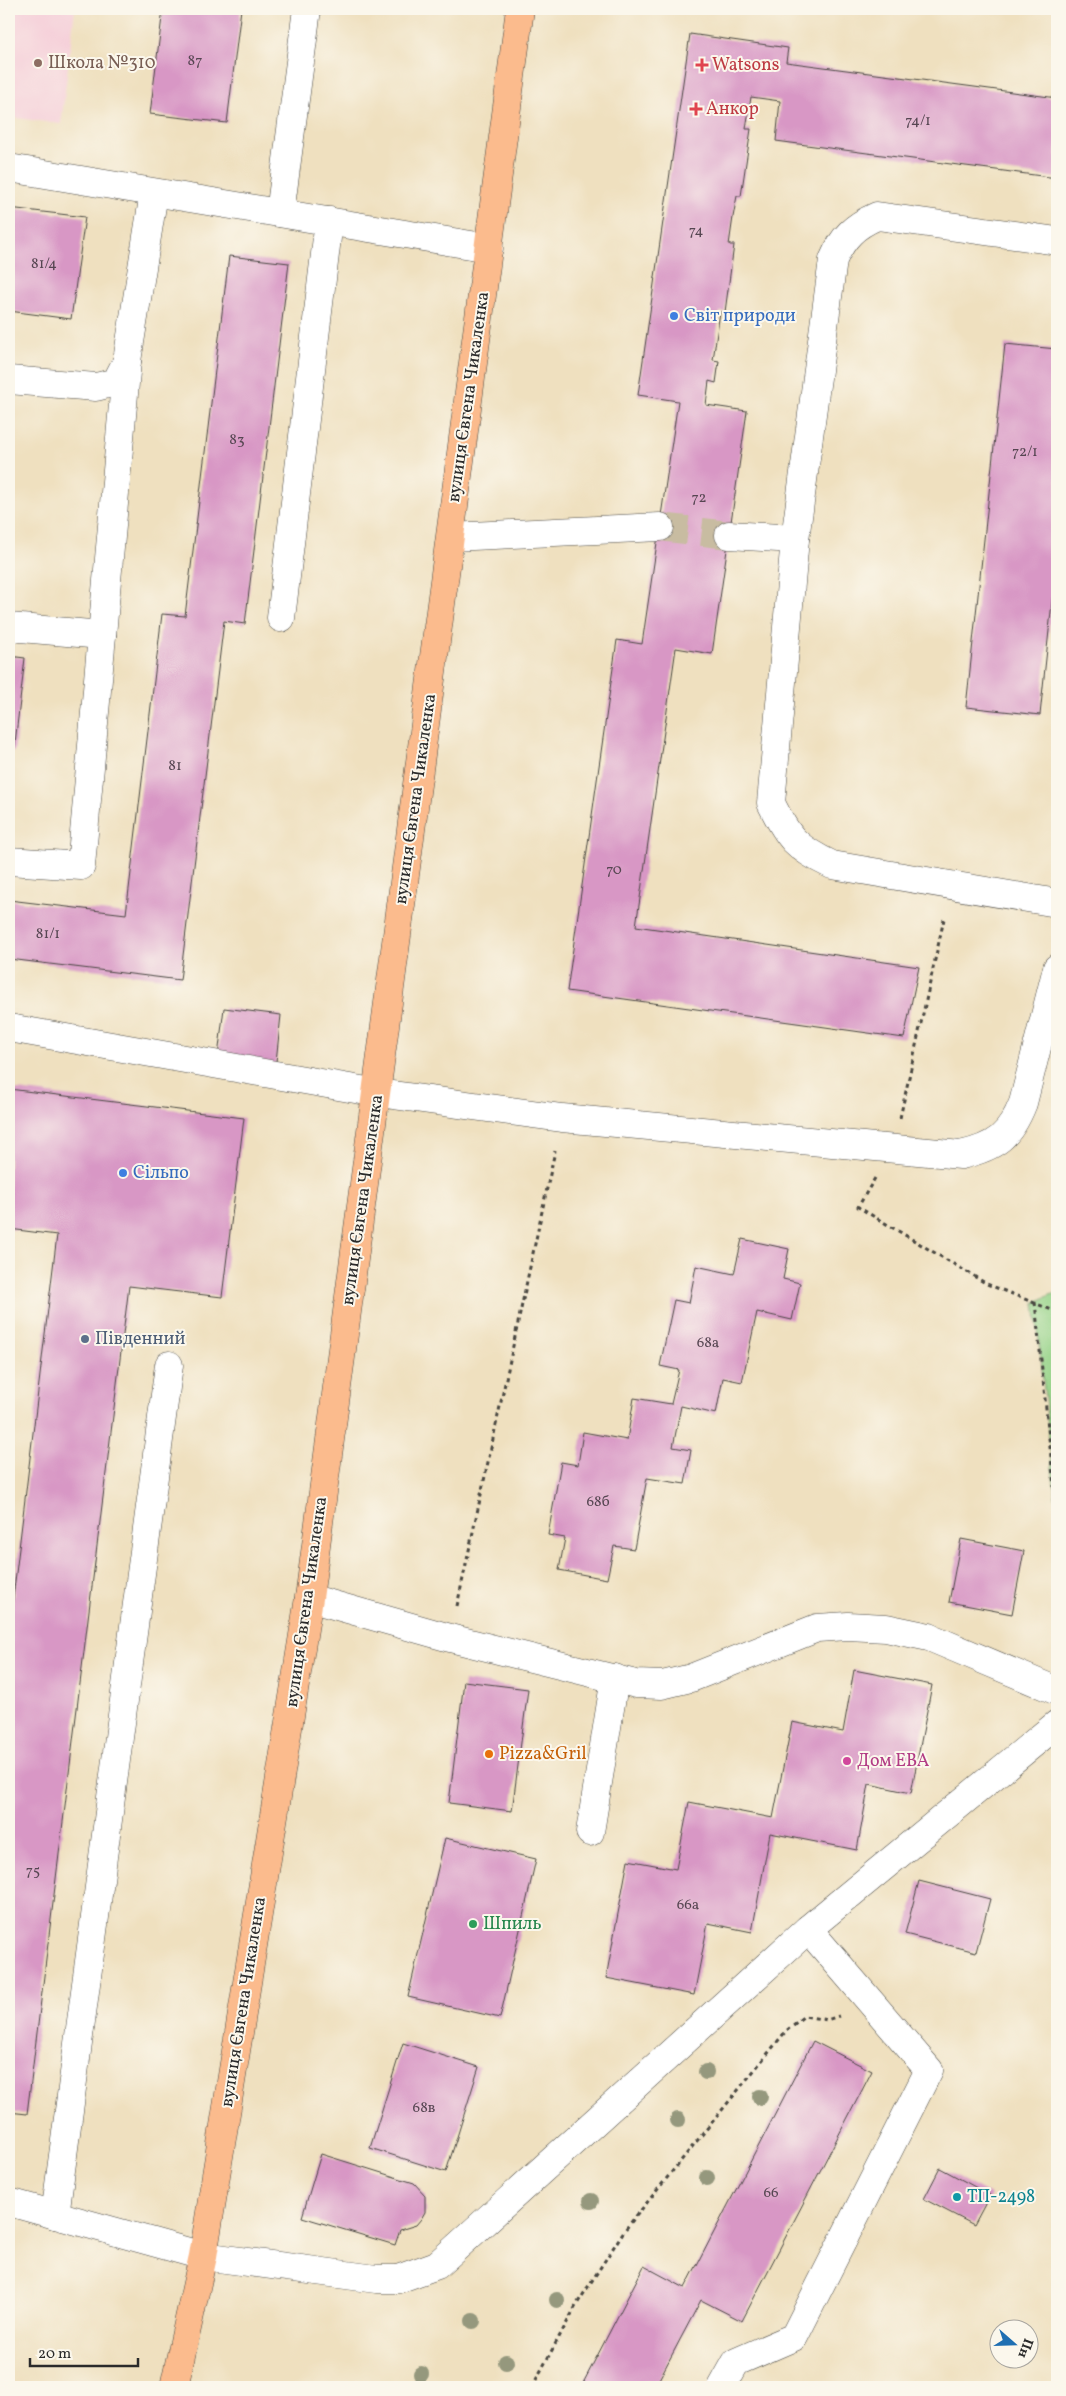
<svg xmlns="http://www.w3.org/2000/svg" width="1066" height="2396" viewBox="0 0 1066 2396" font-family="Vollkorn,serif">
<style>
.built{fill:#f5cfd9}
.green{fill:#96d388;stroke:#607f5a}
.building{fill:#d897c5}
.lines{fill:none;stroke-linecap:round;stroke-linejoin:round}
.minor-tunnel{stroke:#c8bca1;stroke-width:28;stroke-dasharray:28 14;stroke-linecap:butt}
.minor-casing{stroke:#484641;stroke-width:29}
.major-casing{stroke:#484641;stroke-width:29}
.path{stroke:#484641;stroke-width:3;stroke-dasharray:4 4;stroke-linecap:butt}
.minor{stroke:#fff;stroke-width:28}
.major{stroke:#fbbb8d;stroke-width:28}
.tree{fill:#95987d}
.education-dot{fill:#8d6e63;stroke:#fbf7ec;stroke-width:2}
.health-dot{fill:#e0444e;stroke:#fbf7ec;stroke-width:2}
.shop-dot{fill:#3f7fe0;stroke:#fbf7ec;stroke-width:2}
.service-dot{fill:#5c6f8a;stroke:#fbf7ec;stroke-width:2}
.food-dot{fill:#e8710a;stroke:#fbf7ec;stroke-width:2}
.hotel-dot{fill:#d1479c;stroke:#fbf7ec;stroke-width:2}
.leisure-dot{fill:#2e9e5b;stroke:#fbf7ec;stroke-width:2}
.culture-dot{fill:#0f9aa8;stroke:#fbf7ec;stroke-width:2}
.labels{text-anchor:middle;dominant-baseline:central;stroke-width:4;stroke-linejoin:round;paint-order:stroke}
.number-label{font-size:15px;fill:#564652}
.education-label{font-size:18px;fill:#785e54;stroke:#fbf7ec;text-anchor:start}
.health-label{font-size:18px;fill:#be3a42;stroke:#fbf7ec;text-anchor:start}
.shop-label{font-size:18px;fill:#366cbe;stroke:#fbf7ec;text-anchor:start}
.street-label{font-size:18px;fill:#2b2b2b;stroke:#fbf7ec}
.service-label{font-size:18px;fill:#4e5e75;stroke:#fbf7ec;text-anchor:start}
.food-label{font-size:18px;fill:#c56008;stroke:#fbf7ec;text-anchor:start}
.hotel-label{font-size:18px;fill:#b23c85;stroke:#fbf7ec;text-anchor:start}
.leisure-label{font-size:18px;fill:#27864d;stroke:#fbf7ec;text-anchor:start}
.culture-label{font-size:18px;fill:#0d838f;stroke:#fbf7ec;text-anchor:start}
</style>
<rect width="100%" height="100%" fill="#fbf7ec"/>
<filter id="ink" filterUnits="userSpaceOnUse"><feTurbulence type="fractalNoise" baseFrequency=".02" numOctaves="2"/><feDisplacementMap in="SourceGraphic" scale="10" xChannelSelector="R" yChannelSelector="G"/><feConvolveMatrix kernelMatrix="1 2 1 2 8 2 1 2 1" color-interpolation-filters="sRGB"/></filter>
<filter id="wash" filterUnits="userSpaceOnUse"><feTurbulence type="fractalNoise" baseFrequency=".0096" numOctaves="4" result="noise"/><feDisplacementMap in="SourceGraphic" scale="20" xChannelSelector="R" yChannelSelector="G"/><feGaussianBlur stdDeviation="1.12" result="paint"/><feColorMatrix in="noise" values="0 0 0 0 0 0 0 0 0 0 0 0 0 0 0 0 0 1.4 0 .05"/><feComposite in="paint" operator="in"/></filter>
<g filter="url(#wash)">
<rect width="100%" height="100%" fill="#efe0bf"/>
<polygon class="built" points="9,9 75,9 61,124 9,117"/>
<polygon class="green" points="1057,1292 1057,1516 1035,1302"/>
<g id="blocks">
<g class="building">
<polygon points="163,9 241,9 227,123 150,114"/>
<polygon points="690,34 788,48 786,62 1057,98 1057,178 776,141 780,101 751,97 746,129 751,129 741,196 737,196 733,217 729,245 734,245 725,312 720,312 713,360 719,361 716,383 709,381 706,405 747,411 712,654 676,648 636,926 919,967 904,1038 567,991 617,640 642,644 678,401 638,395"/>
<polygon points="9,208 85,217 71,319 9,311"/>
<polygon points="229,256 289,263 245,624 224,621 180,980 9,959 9,900 126,914 162,614 185,616"/>
<polygon points="1005,344 1057,349 1057,555 1040,715 966,707"/>
<polygon points="9,656 25,658 14,752 9,751"/>
<polygon points="224,1008 281,1015 275,1071 217,1064"/>
<polygon points="9,1089 244,1118 222,1297 129,1286 27,2114 9,2112 9,1631 57,1235 9,1229"/>
<polygon points="742,1239 789,1249 783,1279 800,1283 792,1320 757,1312 742,1382 723,1378 716,1414 681,1406 673,1447 691,1450 685,1484 647,1478 634,1549 614,1546 607,1579 559,1570 565,1538 548,1535 561,1462 578,1465 583,1432 627,1440 634,1398 671,1404 679,1370 660,1366 674,1300 689,1303 696,1266 734,1274"/>
<polygon points="961,1539 1024,1551 1012,1614 949,1602"/>
<polygon points="854,1670 932,1685 911,1793 869,1784 857,1850 770,1833 752,1932 708,1923 694,1995 606,1978 628,1860 676,1869 689,1802 773,1818 792,1722 843,1732"/>
<polygon points="464,1681 528,1689 512,1811 449,1803"/>
<polygon points="445,1838 536,1859 500,2018 408,1997"/>
<polygon points="919,1881 990,1899 976,1952 905,1934"/>
<polygon points="813,2041 872,2071 742,2321 701,2300 655,2387 581,2387 644,2266 685,2288"/>
<polygon points="403,2043 479,2067 446,2172 370,2148"/>
<polygon points="321,2154 414,2183 425,2195 425,2212 421,2219 416,2225 400,2230 395,2245 302,2217"/>
<polygon points="940,2168 990,2195 974,2225 924,2199"/>
</g>
</g>
</g>
<g filter="url(#ink)">
<use href="#blocks" fill-opacity="0" stroke="#484641" stroke-width="1"/>
<g class="lines">
<polyline class="minor-tunnel" points="660,527 729,535"/>
<defs>
<g id="minor">
<polyline points="9,168 489,248"/>
<polyline points="280,213 307,9"/>
<path d="M1057,241L877,216C854,226 843,237 833,260L795,539L771,803C788,838 796,848 832,865L1057,903"/>
<polyline points="9,380 96,387 116,382 127,361 154,193"/>
<polyline points="729,535 795,539"/>
<polyline points="451,537 660,527"/>
<polyline points="281,618 329,221"/>
<polyline points="9,627 102,635"/>
<polyline points="9,861 81,866 127,361"/>
<path d="M9,1028L378,1093L562,1118L961,1155C996,1147 1010,1136 1023,1103L1057,968"/>
<polyline points="309,1598 450,1638 636,1684 662,1685 691,1678 817,1628 848,1626 886,1628 929,1637 1057,1691"/>
<polyline points="590,1832 615,1678"/>
<polyline points="9,2202 203,2256 376,2279 398,2279 437,2265 808,1929 1057,1724"/>
<polyline points="55,2215 169,1365"/>
<polyline points="722,2387 736,2362 794,2337 929,2070 808,1929"/>
</g>
<polyline id="major" points="174,2387 203,2256 309,1598 520,9"/>
</defs>
<use href="#minor" class="minor-casing"/>
<use href="#major" class="major-casing"/>
<g class="path">
<polyline points="900,1118 944,919"/>
<polyline points="875,1178 858,1207 987,1284 1057,1312"/>
<polyline points="1035,1302 1057,1515"/>
<polyline points="457,1606 555,1151"/>
<polyline points="532,2387 577,2304 624,2231 786,2031 804,2016 827,2020 839,2016"/>
</g>
<use href="#minor" class="minor"/>
<use href="#major" class="major"/>
</g>
<g class="tree">
<circle cx="706" cy="2072" r="8"/>
<circle cx="760" cy="2097" r="8"/>
<circle cx="678" cy="2120" r="8"/>
<circle cx="707" cy="2178" r="8"/>
<circle cx="591" cy="2201" r="8"/>
<circle cx="557" cy="2300" r="8"/>
<circle cx="473" cy="2321" r="8"/>
<circle cx="506" cy="2362" r="8"/>
<circle cx="421" cy="2374" r="8"/>
</g>
</g>
<circle class="education-dot" cx="38" cy="63" r="5"/>
<g class="health-dot">
<path d="M699.5 57.5h5v5h5v5h-5v5h-5v-5h-5v-5h5z"/>
<path d="M693.5 101.5h5v5h5v5h-5v5h-5v-5h-5v-5h5z"/>
</g>
<g class="shop-dot">
<circle cx="674" cy="316" r="5"/>
<circle cx="123" cy="1173" r="5"/>
</g>
<circle class="service-dot" cx="85" cy="1339" r="5"/>
<circle class="food-dot" cx="489" cy="1754" r="5"/>
<circle class="hotel-dot" cx="847" cy="1761" r="5"/>
<circle class="leisure-dot" cx="473" cy="1924" r="5"/>
<circle class="culture-dot" cx="957" cy="2197" r="5"/>
<g class="labels">
<g class="number-label">
<text x="195" y="61">87</text>
<text x="918" y="121">74/1</text>
<text x="696" y="231">74</text>
<text x="44" y="264">81/4</text>
<text x="237" y="440">83</text>
<text x="1025" y="452">72/1</text>
<text x="699" y="498">72</text>
<text x="175" y="766">81</text>
<text x="614" y="870">70</text>
<text x="48" y="934">81/1</text>
<text x="708" y="1343">68а</text>
<text x="598" y="1502">68б</text>
<text x="33" y="1871">75</text>
<text x="688" y="1905">66а</text>
<text x="424" y="2108">68в</text>
<text x="771" y="2193">66</text>
</g>
<g class="education-label">
<text x="48" y="63">Школа №310</text>
</g>
<g class="health-label">
<text x="712" y="65">Watsons</text>
<text x="706" y="109">Анкор</text>
</g>
<g class="shop-label">
<text x="684" y="316">Світ природи</text>
<text x="133" y="1173">Сільпо</text>
</g>
<g class="street-label">
<text transform="translate(469 397) rotate(-82)">вулиця Євгена Чикаленка</text>
<text transform="translate(416 799) rotate(-82)">вулиця Євгена Чикаленка</text>
<text transform="translate(363 1200) rotate(-82)">вулиця Євгена Чикаленка</text>
<text transform="translate(307 1602) rotate(-82)">вулиця Євгена Чикаленка</text>
<text transform="translate(244 2002) rotate(-81)">вулиця Євгена Чикаленка</text>
</g>
<g class="service-label">
<text x="95" y="1339">Південний</text>
</g>
<g class="food-label">
<text x="499" y="1754">Pizza&amp;Gril</text>
</g>
<g class="hotel-label">
<text x="857" y="1761">Дом ЕВА</text>
</g>
<g class="leisure-label">
<text x="483" y="1924">Шпиль</text>
</g>
<g class="culture-label">
<text x="967" y="2197">ТП-2498</text>
</g>
</g>
<rect width="1066" height="2396" fill="none" stroke="#fbf7ec" stroke-width="30"/>
<g transform="translate(1014 2344) rotate(110)"><circle r="24" fill="#fbf7ec" stroke="#a8a59f"/>
<path d="M0-4L9 19L0 12L-9 19Z" fill="#1f6fb2"/>
<text y="-8" font-size="14" font-weight="bold" text-anchor="middle" fill="#2b2b2b">Пн</text>
</g>
<path d="M30 2358v8h108v-8" fill="none" stroke="#2b2b2b" stroke-width="2.5"/>
<text x="38" y="2358" font-size="15" fill="#2b2b2b" stroke="#fbf7ec" stroke-width="4" paint-order="stroke">20 m</text>
</svg>
